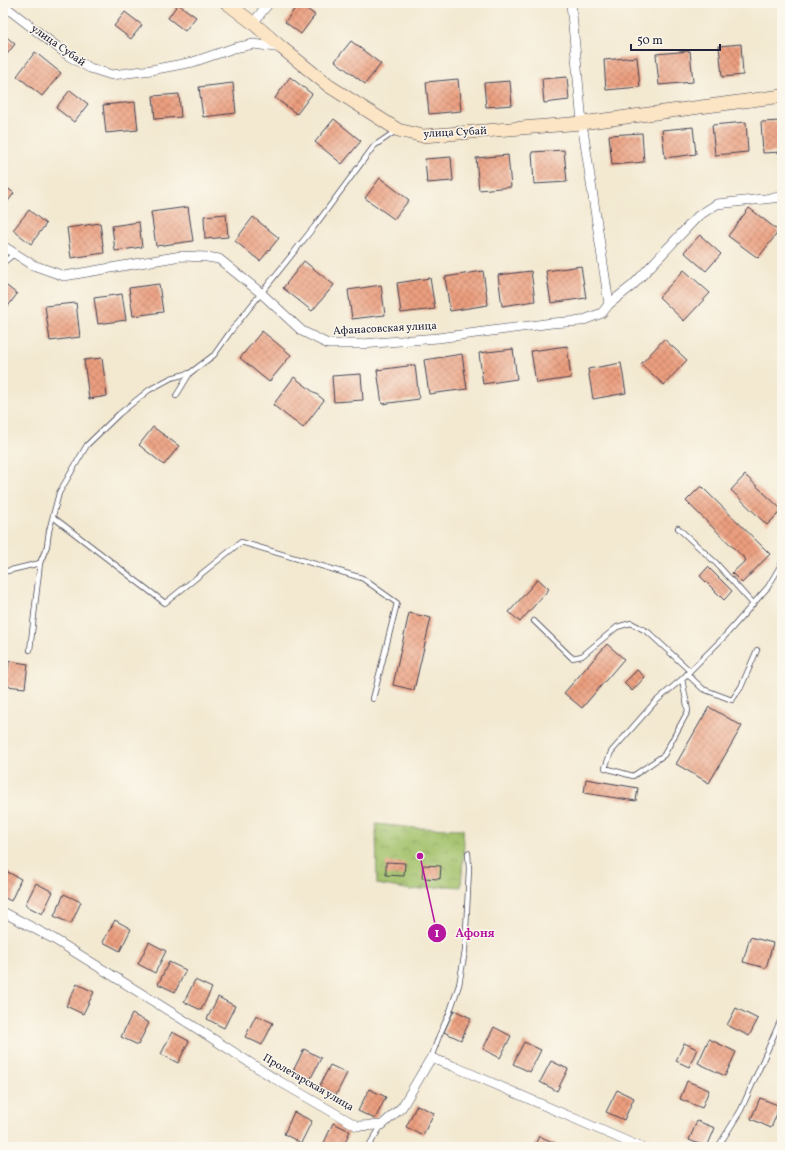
<svg xmlns="http://www.w3.org/2000/svg" width="785" height="1150" viewBox="0 0 785 1150" font-family="Vollkorn,serif">
<style>
.park{fill:url(#park-crowns);stroke:#627252}
.building{fill:url(#building-cross-hatch)}
.lines{fill:none;stroke-linecap:round;stroke-linejoin:round}
.lane-casing{stroke:#414052;stroke-width:6}
.street-casing{stroke:#414052;stroke-width:10}
.secondary-casing{stroke:#414052;stroke-width:14}
.lane{stroke:#fff;stroke-width:4.5}
.street{stroke:#fff;stroke-width:9}
.secondary{stroke:#fce5c4;stroke-width:13}
.labels{text-anchor:middle;dominant-baseline:central;stroke-width:3;stroke-linejoin:round;paint-order:stroke}
.street-label{font-size:11px;fill:#22223b;stroke:#fbf7ec}
.leader{fill:none;stroke:#b5179e;stroke-width:1.5}
.callout-dot{fill:#b5179e;stroke:#fbf7ec;stroke-width:1.5}
.mark-label{font-size:12px;text-anchor:middle;font-weight:bold;fill:#fff}
.callout-label{font-size:12px;text-anchor:middle;font-weight:bold;fill:#b5179e;stroke:#fbf7ec;stroke-width:3;stroke-linejoin:round;paint-order:stroke}
</style>
<defs>
<pattern id="park-crowns" width="20" height="18" patternUnits="userSpaceOnUse"><rect width="20" height="18" fill="#a2c16a"/><path d="M2 6a3 3 0 1 1 6 0M12 15a3 3 0 1 1 6 0" fill="none" stroke="#849c58"/></pattern>
<pattern id="building-cross-hatch" width="8" height="8" patternUnits="userSpaceOnUse"><rect width="8" height="8" fill="#ec9f7f"/><path d="M0 0l8 8M0 8l8-8" fill="none" stroke="#bf8169"/></pattern>
</defs>
<rect width="100%" height="100%" fill="#fbf7ec"/>
<filter id="ink" filterUnits="userSpaceOnUse"><feTurbulence type="fractalNoise" baseFrequency=".025" numOctaves="2"/><feDisplacementMap in="SourceGraphic" scale="8" xChannelSelector="R" yChannelSelector="G"/><feConvolveMatrix kernelMatrix="1 2 1 2 8 2 1 2 1" color-interpolation-filters="sRGB"/></filter>
<filter id="wash" filterUnits="userSpaceOnUse"><feTurbulence type="fractalNoise" baseFrequency=".012" numOctaves="4" result="noise"/><feDisplacementMap in="SourceGraphic" scale="16" xChannelSelector="R" yChannelSelector="G"/><feGaussianBlur stdDeviation="0.9" result="paint"/><feColorMatrix in="noise" values="0 0 0 0 0 0 0 0 0 0 0 0 0 0 0 0 0 1.4 0 .05"/><feComposite in="paint" operator="in"/></filter>
<g filter="url(#wash)">
<rect width="100%" height="100%" fill="#f3e9d1"/>
<polygon class="park" points="376,824 416,828 463,829 464,845 461,887 448,886 411,890 377,884"/>
<g id="blocks">
<g class="building">
<polygon points="299,3 315,15 301,34 285,22"/>
<polygon points="178,4 196,17 185,31 168,18"/>
<polygon points="125,12 142,25 131,39 114,26"/>
<polygon points="3,34 15,44 3,59"/>
<polygon points="351,41 381,64 365,84 335,61"/>
<polygon points="741,44 743,75 722,77 719,46"/>
<polygon points="690,51 693,82 659,85 656,54"/>
<polygon points="35,52 61,73 42,96 17,76"/>
<polygon points="637,57 640,87 606,90 604,60"/>
<polygon points="290,77 312,94 297,114 275,98"/>
<polygon points="567,77 569,100 544,103 542,79"/>
<polygon points="458,79 461,111 429,114 426,82"/>
<polygon points="510,81 512,105 486,107 484,83"/>
<polygon points="233,83 236,113 203,117 199,87"/>
<polygon points="70,90 88,104 74,122 56,108"/>
<polygon points="179,94 181,117 155,119 153,96"/>
<polygon points="135,102 138,130 106,133 103,105"/>
<polygon points="334,119 361,141 342,164 315,142"/>
<polygon points="782,121 782,152 763,153 761,122"/>
<polygon points="746,122 748,152 715,155 712,125"/>
<polygon points="693,127 696,154 665,158 662,130"/>
<polygon points="642,133 644,162 612,165 609,135"/>
<polygon points="564,150 567,182 534,184 532,152"/>
<polygon points="508,155 511,187 479,190 476,158"/>
<polygon points="451,157 453,181 427,183 425,159"/>
<polygon points="380,178 409,200 394,219 365,198"/>
<polygon points="3,185 14,193 3,208"/>
<polygon points="188,207 193,241 156,246 151,212"/>
<polygon points="749,208 779,231 758,258 728,236"/>
<polygon points="29,210 46,224 31,244 13,230"/>
<polygon points="226,214 228,237 205,239 204,216"/>
<polygon points="253,217 279,238 260,261 235,241"/>
<polygon points="139,222 142,247 115,251 112,226"/>
<polygon points="100,223 104,253 71,258 67,228"/>
<polygon points="700,235 721,254 706,271 684,252"/>
<polygon points="304,261 334,285 312,311 283,288"/>
<polygon points="581,266 586,298 551,303 546,271"/>
<polygon points="684,270 710,293 684,321 659,297"/>
<polygon points="483,271 488,305 450,311 445,277"/>
<polygon points="531,271 535,301 502,306 498,275"/>
<polygon points="430,278 435,309 401,313 397,283"/>
<polygon points="3,283 17,294 3,313"/>
<polygon points="159,284 163,312 133,316 129,288"/>
<polygon points="381,285 385,315 352,319 348,290"/>
<polygon points="122,294 126,320 98,324 94,298"/>
<polygon points="76,303 80,337 50,341 45,306"/>
<polygon points="262,331 291,355 269,382 240,358"/>
<polygon points="664,339 687,360 664,385 641,364"/>
<polygon points="567,346 571,378 536,383 531,351"/>
<polygon points="513,349 517,379 483,384 479,353"/>
<polygon points="462,354 467,389 429,394 424,360"/>
<polygon points="102,358 107,396 89,399 84,360"/>
<polygon points="621,363 626,393 593,399 588,369"/>
<polygon points="415,365 419,399 382,404 377,370"/>
<polygon points="361,374 363,400 334,402 332,376"/>
<polygon points="294,377 324,400 303,428 273,405"/>
<polygon points="153,427 179,446 164,465 139,445"/>
<polygon points="745,475 782,510 767,525 731,490"/>
<polygon points="701,486 770,554 742,583 732,573 746,560 686,501"/>
<polygon points="708,567 732,591 724,600 700,576"/>
<polygon points="538,579 549,589 520,622 509,612"/>
<polygon points="409,613 431,618 414,690 393,685"/>
<polygon points="607,644 624,659 582,708 564,693"/>
<polygon points="9,661 28,664 25,688 6,686"/>
<polygon points="637,670 645,677 632,691 624,683"/>
<polygon points="709,707 742,726 709,783 676,764"/>
<polygon points="586,779 638,788 636,801 584,793"/>
<polygon points="386,862 405,863 404,876 386,875"/>
<polygon points="423,865 441,866 440,879 422,878"/>
<polygon points="4,870 21,879 11,901 3,897 3,873"/>
<polygon points="36,883 53,892 42,914 25,905"/>
<polygon points="64,894 81,902 71,924 54,916"/>
<polygon points="115,920 131,929 120,951 103,942"/>
<polygon points="750,937 773,943 766,968 743,962"/>
<polygon points="149,942 166,951 155,973 138,964"/>
<polygon points="169,962 186,970 175,992 158,984"/>
<polygon points="195,980 212,988 201,1010 184,1002"/>
<polygon points="77,984 94,992 83,1014 66,1006"/>
<polygon points="218,997 235,1006 224,1028 207,1019"/>
<polygon points="736,1008 758,1019 749,1036 727,1025"/>
<polygon points="454,1010 471,1018 461,1040 444,1032"/>
<polygon points="132,1014 149,1023 138,1045 121,1037"/>
<polygon points="256,1015 273,1023 262,1045 245,1037"/>
<polygon points="494,1027 511,1036 500,1058 483,1049"/>
<polygon points="172,1032 189,1041 178,1063 161,1054"/>
<polygon points="709,1039 736,1052 725,1076 698,1063"/>
<polygon points="524,1042 541,1050 530,1072 513,1064"/>
<polygon points="684,1043 697,1049 689,1067 676,1061"/>
<polygon points="304,1049 321,1058 310,1080 293,1071"/>
<polygon points="551,1061 568,1069 557,1091 540,1082"/>
<polygon points="330,1065 347,1073 336,1095 319,1087"/>
<polygon points="687,1081 709,1090 702,1108 680,1099"/>
<polygon points="369,1089 386,1097 375,1119 358,1111"/>
<polygon points="617,1090 634,1098 624,1120 606,1112"/>
<polygon points="760,1098 780,1106 771,1128 751,1119"/>
<polygon points="417,1105 434,1113 423,1135 406,1127"/>
<polygon points="294,1112 312,1121 301,1143 284,1134"/>
<polygon points="697,1121 715,1128 707,1147 689,1140"/>
<polygon points="333,1123 350,1131 343,1147 327,1147 323,1145"/>
<polygon points="539,1136 557,1144 555,1147 534,1147"/>
</g>
</g>
</g>
<g filter="url(#ink)">
<use href="#blocks" fill-opacity="0" stroke="#414052" stroke-width="1"/>
<g class="lines">
<defs>
<g id="lane">
<polyline points="3,263 14,254"/>
<polyline points="176,396 190,373 214,355 231,331 314,227 374,146 396,131"/>
<polyline points="53,517 165,603 241,542 362,578 397,603 373,699"/>
<polyline points="678,528 716,563 753,604"/>
<polyline points="40,563 47,546 49,531 59,493 87,445 119,414 149,390 171,378 190,373"/>
<polyline points="3,572 40,563 30,650"/>
<polyline points="534,621 572,658 582,656 617,627 631,623 648,632 690,671"/>
<polyline points="687,674 703,689 732,700 741,687 757,650"/>
<polyline points="682,679 688,711 664,755 633,776 605,768 611,752 655,702 682,679 724,637 768,587 782,563"/>
<polyline points="431,1058 439,1036 449,1014 459,985 465,951 469,869 468,853"/>
<polyline points="368,1147 382,1125"/>
<polyline points="718,1147 741,1110 782,1017"/>
</g>
<g id="street">
<polyline points="571,3 582,123 609,304 633,285 698,216 717,204 782,197"/>
<polyline points="3,5 69,56 90,68 112,75 151,70 193,62 234,48 254,44 282,48"/>
<polyline points="253,23 269,3"/>
<polyline points="3,246 33,265 64,276 181,256 207,257 219,259 261,293 302,331 328,344 362,344 438,338 552,323 581,321 602,313 609,304"/>
<polyline points="3,912 54,939 190,1024 272,1077 357,1126 382,1125 402,1107 431,1058 453,1066 640,1147"/>
</g>
<polyline id="secondary" points="227,3 253,23 282,48 329,86 398,130 423,136 582,123 782,96"/>
</defs>
<use href="#lane" class="lane-casing"/>
<use href="#street" class="street-casing"/>
<use href="#secondary" class="secondary-casing"/>
<use href="#lane" class="lane"/>
<use href="#street" class="street"/>
<use href="#secondary" class="secondary"/>
</g>
</g>
<g class="labels">
<g class="street-label">
<text transform="translate(58 46) rotate(35)">улица Субай</text>
<text transform="translate(455 133) rotate(-3)">улица Субай</text>
<text transform="translate(385 329) rotate(-3)">Афанасовская улица</text>
<text transform="translate(308 1083) rotate(30)">Пролетарская улица</text>
</g>
</g>
<path class="leader" d="M420 856L437 933"/>
<g class="callout-dot">
<circle cx="420" cy="856" r="4"/>
<circle cx="437" cy="933" r="10"/>
</g>
<g class="mark-label">
<text x="437" y="937">1</text>
</g>
<g class="callout-label">
<text x="475" y="937">Афоня</text>
</g>
<rect width="785" height="1150" fill="none" stroke="#fbf7ec" stroke-width="16"/>
<path d="M631 44v6h89v-6" fill="none" stroke="#22223b" stroke-width="2"/>
<text x="637" y="44" font-size="12" fill="#22223b" stroke="#fbf7ec" stroke-width="3" paint-order="stroke">50 m</text>
</svg>
